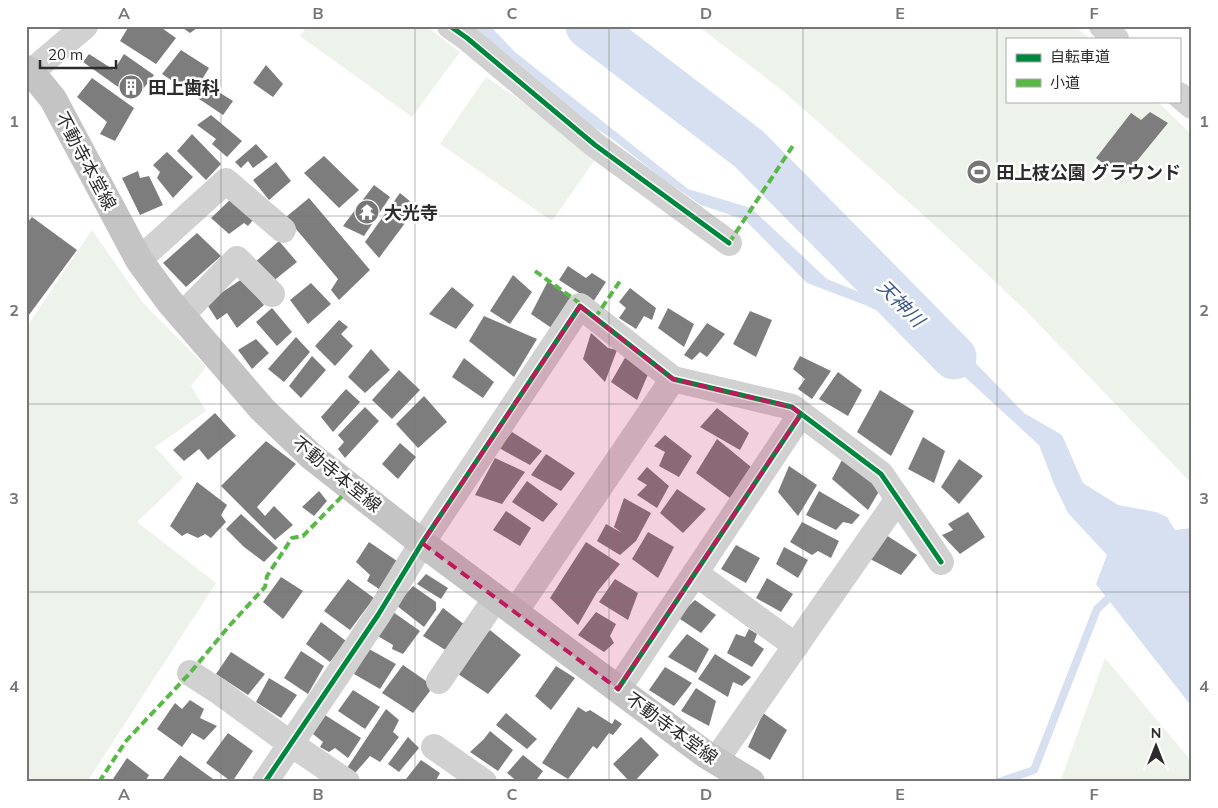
<svg xmlns="http://www.w3.org/2000/svg" width="1218" height="808" viewBox="0 0 1218 808" font-family="Mulish,'Noto Sans JP',sans-serif">
<style>
.green{fill:#edf3eb}
.water{fill:#d7e0f0}
.lines{fill:none;stroke-linecap:round;stroke-linejoin:round}
.stream{stroke:#d7e0f0;stroke-width:8}
.river{stroke:#d7e0f0;stroke-width:45}
.building{fill:#7d7d7d}
.minor{stroke:#d1d1d1;stroke-width:26}
.major{stroke:#c4c4c4;stroke-width:28}
.quiet{stroke:#58b947;stroke-width:4;stroke-dasharray:8 4;stroke-linecap:butt}
.cycleway-casing{stroke:#fff;stroke-width:8}
.cycleway{stroke:#00873e;stroke-width:5}
.marked{fill:#c2185b;fill-opacity:0.2;stroke:#c2185b;stroke-width:4;stroke-dasharray:10 6;stroke-linejoin:round}
.grid{fill:none;stroke:#767676;stroke-width:1;stroke-opacity:0.55}
.labels{text-anchor:middle;dominant-baseline:central;stroke-width:5;stroke-linejoin:round;paint-order:stroke}
.poi-label{font-size:18px;font-weight:bold;fill:#2c2c2c;stroke:#fff;text-anchor:start}
.street-label{font-size:18px;fill:#2c2c2c;stroke:#fff}
.water-label{font-size:19px;font-style:italic;fill:#3c5a8c;stroke:#fff}
.neatline{fill:none;stroke:#767676;stroke-width:2}
.grid-label{font-size:16px;text-anchor:middle;font-weight:bold;fill:#767676}
</style>
<rect width="100%" height="100%" fill="#fff"/>
<g class="green">
<polygon points="307,26 426,26 460,52 412,117 300,36"/>
<polygon points="698,26 1075,26 1090,39 1007,39 1007,101 1157,101 1192,135 1192,484 1026,311 941,231 783,91"/>
<polygon points="486,77 599,154 552,221 440,144"/>
<polygon points="92,230 143,303 206,367 191,386 206,411 155,447 183,478 137,522 216,583 87,782 26,782 26,328"/>
<polygon points="1105,658 1188,757 1192,768 1192,782 1060,782"/>
</g>
<polygon class="water" points="469,26 490,26 515,52 688,189 751,208 827,279 919,316 959,346 1024,413 1062,435 1083,483 1118,505 1156,512 1167,517 1175,530 1192,528 1192,707 1096,584 1107,555 1068,513 1054,484 1039,445 908,325 865,305 807,283 745,220 701,205 663,179 611,138 542,95"/>
<g class="lines">
<polyline class="stream" points="999,782 1034,770 1097,609 1115,592"/>
<polyline class="river" points="588,26 749,149 954,357"/>
</g>
<g class="building">
<polygon points="129,26 159,26 176,38 156,64 120,41"/>
<polygon points="180,26 200,26 190,33"/>
<polygon points="181,50 209,68 201,81 233,101 223,115 162,74"/>
<polygon points="89,54 114,70 124,54 154,75 135,99 83,62"/>
<polygon points="266,65 283,84 273,97 253,83"/>
<polygon points="92,78 134,108 115,141 100,134 107,122 77,97"/>
<polygon points="1150,112 1168,123 1123,178 1096,158 1131,113 1141,120"/>
<polygon points="211,115 242,141 227,157 212,144 216,139 197,125"/>
<polygon points="192,134 221,164 206,180 177,151"/>
<polygon points="256,144 268,157 253,168 248,161 241,168 235,162"/>
<polygon points="167,152 193,177 173,198 157,178 160,172 153,165"/>
<polygon points="324,156 359,190 339,208 304,173"/>
<polygon points="276,162 291,181 269,200 253,180"/>
<polygon points="138,171 140,178 149,176 163,205 140,215 122,178"/>
<polygon points="374,185 390,197 364,236 343,226"/>
<polygon points="400,193 417,207 379,258 365,242"/>
<polygon points="309,198 370,270 339,300 331,290 338,279 286,217"/>
<polygon points="231,199 254,219 248,226 244,223 229,234 211,218"/>
<polygon points="32,217 77,250 26,319 26,224"/>
<polygon points="197,233 221,256 186,287 163,263"/>
<polygon points="279,241 297,262 272,282 254,263"/>
<polygon points="568,266 586,278 592,273 606,282 593,302 559,280"/>
<polygon points="513,275 532,292 510,324 490,311"/>
<polygon points="242,279 264,305 237,328 227,313 217,320 206,303"/>
<polygon points="548,281 573,299 553,329 531,314"/>
<polygon points="311,283 331,304 308,324 290,300"/>
<polygon points="452,287 474,305 456,329 429,314"/>
<polygon points="630,288 656,308 652,320 644,316 636,329 619,318 626,308 619,302"/>
<polygon points="272,308 292,332 277,346 256,322"/>
<polygon points="668,308 694,324 684,347 658,328"/>
<polygon points="750,311 772,320 756,357 733,344"/>
<polygon points="484,316 537,339 514,377 469,341"/>
<polygon points="339,320 348,327 341,334 353,346 335,366 315,346"/>
<polygon points="707,323 725,334 707,357 700,352 692,360 684,355"/>
<polygon points="591,333 608,348 617,350 605,382 583,359"/>
<polygon points="296,337 310,352 284,382 268,369"/>
<polygon points="256,339 269,353 252,369 238,350"/>
<polygon points="371,349 390,370 365,393 348,377"/>
<polygon points="312,356 326,370 301,398 289,386"/>
<polygon points="626,356 649,372 637,400 611,382"/>
<polygon points="800,356 831,371 812,399 798,389 805,379 793,369"/>
<polygon points="464,358 494,382 483,398 452,377"/>
<polygon points="399,370 420,390 392,419 372,400"/>
<polygon points="838,372 862,390 848,416 819,399"/>
<polygon points="346,389 360,402 333,432 321,417"/>
<polygon points="880,390 914,411 891,456 857,432"/>
<polygon points="424,396 447,422 418,448 396,424"/>
<polygon points="365,407 379,421 345,458 338,449 344,442 338,435"/>
<polygon points="717,408 749,433 740,450 700,427"/>
<polygon points="215,413 236,436 208,460 199,449 184,461 173,450"/>
<polygon points="512,432 542,451 530,465 499,448"/>
<polygon points="665,435 692,456 679,477 659,466 665,452 654,446"/>
<polygon points="923,437 945,451 934,483 908,469"/>
<polygon points="717,439 751,467 734,501 696,473"/>
<polygon points="266,441 296,464 257,507 265,516 274,506 293,525 275,540 221,486"/>
<polygon points="400,443 416,457 398,479 382,464"/>
<polygon points="546,454 575,473 561,491 531,475"/>
<polygon points="495,458 525,472 502,504 475,495"/>
<polygon points="843,458 881,488 868,510 832,479"/>
<polygon points="959,459 983,476 959,504 941,487"/>
<polygon points="789,466 817,485 798,516 778,492"/>
<polygon points="647,467 669,486 657,508 637,495 647,485 637,479"/>
<polygon points="527,481 558,504 543,522 512,502"/>
<polygon points="197,482 227,505 221,515 226,522 211,538 205,534 198,538 187,533 182,536 170,526"/>
<polygon points="677,489 706,509 683,533 660,513"/>
<polygon points="319,491 327,501 314,516 302,507"/>
<polygon points="819,491 860,515 852,524 843,522 836,530 806,515"/>
<polygon points="624,498 651,513 636,541 620,555 597,541 606,524 622,533 614,527"/>
<polygon points="506,511 531,528 520,546 493,530"/>
<polygon points="968,512 985,537 960,554 942,535 953,530 948,524"/>
<polygon points="241,514 278,548 264,562 244,547 226,529"/>
<polygon points="802,522 839,541 831,558 818,551 812,555 790,542"/>
<polygon points="648,532 674,547 658,578 632,559"/>
<polygon points="886,535 917,555 901,575 870,559"/>
<polygon points="369,542 397,561 379,589 367,581 370,575 356,562"/>
<polygon points="586,542 620,564 597,592 578,625 550,598"/>
<polygon points="736,545 760,558 746,583 721,569"/>
<polygon points="784,547 808,560 798,578 776,564"/>
<polygon points="426,574 448,588 441,599 417,584"/>
<polygon points="281,577 303,591 283,619 263,602"/>
<polygon points="767,578 793,594 781,612 756,598"/>
<polygon points="348,579 374,598 350,630 324,611"/>
<polygon points="615,579 638,593 628,620 599,602"/>
<polygon points="413,586 436,602 436,610 424,627 396,605"/>
<polygon points="695,600 716,615 701,633 677,617"/>
<polygon points="443,608 465,625 447,651 423,636"/>
<polygon points="393,612 420,631 403,654 392,649 393,645 376,635"/>
<polygon points="596,612 616,624 610,636 614,643 604,652 578,635"/>
<polygon points="321,622 346,641 330,662 306,644"/>
<polygon points="749,629 757,634 754,642 764,649 752,667 727,653 736,634 745,637"/>
<polygon points="490,630 521,655 488,694 455,672"/>
<polygon points="687,634 709,649 696,673 668,657"/>
<polygon points="369,649 396,664 380,689 354,674"/>
<polygon points="301,651 324,666 308,694 284,678"/>
<polygon points="231,652 265,674 248,695 216,674"/>
<polygon points="715,654 751,677 742,686 733,682 728,697 698,679"/>
<polygon points="403,665 426,681 430,691 413,713 382,693"/>
<polygon points="556,666 575,678 551,710 535,696"/>
<polygon points="665,667 692,683 674,706 649,690"/>
<polygon points="269,678 297,695 281,718 256,702"/>
<polygon points="696,688 716,701 709,726 681,711"/>
<polygon points="353,690 380,707 365,729 338,711"/>
<polygon points="190,700 204,709 200,718 217,726 204,740 192,733 182,747 157,729 175,703 182,709"/>
<polygon points="578,707 586,712 590,710 612,724 615,719 622,724 613,735 609,733 597,749 593,746 568,779 542,763"/>
<polygon points="386,709 399,720 393,732 399,737 380,762 370,756 355,773 347,768"/>
<polygon points="506,713 537,739 527,749 496,725"/>
<polygon points="763,713 787,730 770,760 748,747"/>
<polygon points="325,715 361,738 348,758 335,748 329,752 320,747 323,742 313,734"/>
<polygon points="490,731 513,750 498,771 470,752 484,739"/>
<polygon points="228,733 253,751 232,782 206,763"/>
<polygon points="408,737 419,748 399,772 388,764"/>
<polygon points="641,737 659,755 634,782 630,782 613,764"/>
<polygon points="180,755 213,779 212,782 168,782 163,779"/>
<polygon points="523,755 543,771 535,782 518,782 507,773"/>
<polygon points="127,758 149,775 145,782 111,782"/>
<polygon points="421,760 440,773 435,782 409,782 406,779"/>
</g>
<g class="lines">
<g class="minor">
<polyline points="450,26 467,38 595,145 729,243"/>
<polyline points="1102,26 1116,39"/>
<polyline points="31,72 85,26"/>
<polyline points="1179,95 1192,106"/>
<polyline points="139,260 226,181 283,230"/>
<polyline points="181,316 237,259 272,294"/>
<polyline points="695,573 796,646"/>
<polyline points="515,612 673,379"/>
<polyline points="190,673 218,691 291,744 347,782"/>
<polyline points="439,681 496,598"/>
<polyline points="618,689 801,414"/>
<polyline points="434,747 484,782"/>
<polyline points="716,760 898,499"/>
<polyline points="265,782 378,615 422,543 580,306 673,379 792,407 881,474 941,562"/>
</g>
<polyline class="major" points="26,69 31,72 53,99 139,260 169,301 262,409 311,456 422,543 705,754 751,782"/>
<g class="quiet">
<polyline points="729,243 794,144"/>
<polyline points="535,271 578,302 580,306"/>
<polyline points="595,318 620,281"/>
<polyline points="99,782 126,741 190,673 230,625 265,587 267,576 292,538 303,536 351,487"/>
</g>
<defs>
<g id="cycleway">
<polyline points="450,26 467,38 595,145 729,243"/>
<polyline points="618,689 801,414"/>
<polyline points="265,782 378,615 422,543 580,306 673,379 792,407 881,474 941,562"/>
</g>
</defs>
<use href="#cycleway" class="cycleway-casing"/>
<use href="#cycleway" class="cycleway"/>
</g>
<path class="marked" d="M580,306L673,379L792,407L801,414L618,689L422,543Z"/>
<path class="grid" d="M221,26V782M415,26V782M609,26V782M803,26V782M997,26V782M26,216H1192M26,404H1192M26,592H1192"/>
<defs>
<symbol id="building-disc" viewBox="-11 -11 22 22"><circle r="9.5" fill="#767676" stroke="#fff"/><path d="M-4-6H4V6H1V3H-1V6H-4ZM-2.5-4.3h1.7v1.8h-1.7ZM.8-4.3h1.7v1.8H.8ZM-2.5-1h1.7V.8h-1.7ZM.8-1h1.7V.8H.8Z" fill="#fff"/></symbol>
<symbol id="stadium-disc" viewBox="-11 -11 22 22"><circle r="9.5" fill="#767676" stroke="#fff"/><path d="M0-5a6.5 5 0 1 0 0 10a6.5 5 0 1 0 0-10ZM-3.5-1.8h7v3.6h-7Z" fill="#fff"/></symbol>
<symbol id="temple-disc" viewBox="-11 -11 22 22"><circle r="9.5" fill="#767676" stroke="#fff"/><path d="M0-6L5-2H3V0L6.5 2.5H4V6H1.5V3h-3V6H-4V2.5H-6.5L-3 0V-2H-5Z" fill="#fff"/></symbol>
</defs>
<g fill-rule="evenodd">
<use href="#building-disc" x="117" y="73" width="28" height="28"/>
<use href="#stadium-disc" x="965" y="158" width="28" height="28"/>
<use href="#temple-disc" x="353" y="198" width="28" height="28"/>
</g>
<g class="labels">
<g class="poi-label">
<text x="148" y="87">田上歯科</text>
<text x="996" y="172">田上枝公園 グラウンド</text>
<text x="384" y="212">大光寺</text>
</g>
<g class="street-label">
<text transform="translate(86 161) rotate(62)">不動寺本堂線</text>
<text transform="translate(337 474) rotate(39)">不動寺本堂線</text>
<text transform="translate(672 728) rotate(36)">不動寺本堂線</text>
</g>
<g class="water-label">
<text transform="translate(901 303) rotate(45)">天神川</text>
</g>
</g>
<rect width="1218" height="808" fill="none" stroke="#ffffff" stroke-width="55"/>
<rect x="1006" y="38" width="175" height="65" fill="#ffffff" stroke="#ababab"/>
<rect x="1016" y="54" width="25" height="8" fill="#00873e" stroke="#ababab"/>
<text x="1050" y="62" font-size="15" fill="#2c2c2c">自転車道</text>
<rect x="1016" y="79" width="25" height="8" fill="#58b947" stroke="#ababab"/>
<text x="1050" y="88" font-size="15" fill="#2c2c2c">小道</text>
<g transform="translate(1156 746)" stroke="#ffffff" stroke-width="4" paint-order="stroke">
<path d="M0-4L9 19L0 12L-9 19Z" fill="#2c2c2c"/>
<text y="-8" font-size="14" font-weight="bold" text-anchor="middle" fill="#2c2c2c">N</text>
</g>
<path d="M40 60v8h76v-8" fill="none" stroke="#2c2c2c" stroke-width="2.5"/>
<text x="48" y="60" font-size="15" fill="#2c2c2c" stroke="#ffffff" stroke-width="4" paint-order="stroke">20 m</text>
<rect x="28" y="28" width="1162" height="752" class="neatline"/>
<g class="grid-label">
<text x="124" y="19">A</text>
<text x="318" y="19">B</text>
<text x="512" y="19">C</text>
<text x="706" y="19">D</text>
<text x="900" y="19">E</text>
<text x="1094" y="19">F</text>
<text x="14" y="127">1</text>
<text x="1204" y="127">1</text>
<text x="14" y="316">2</text>
<text x="1204" y="316">2</text>
<text x="14" y="504">3</text>
<text x="1204" y="504">3</text>
<text x="14" y="692">4</text>
<text x="1204" y="692">4</text>
<text x="124" y="800">A</text>
<text x="318" y="800">B</text>
<text x="512" y="800">C</text>
<text x="706" y="800">D</text>
<text x="900" y="800">E</text>
<text x="1094" y="800">F</text>
</g>
</svg>
